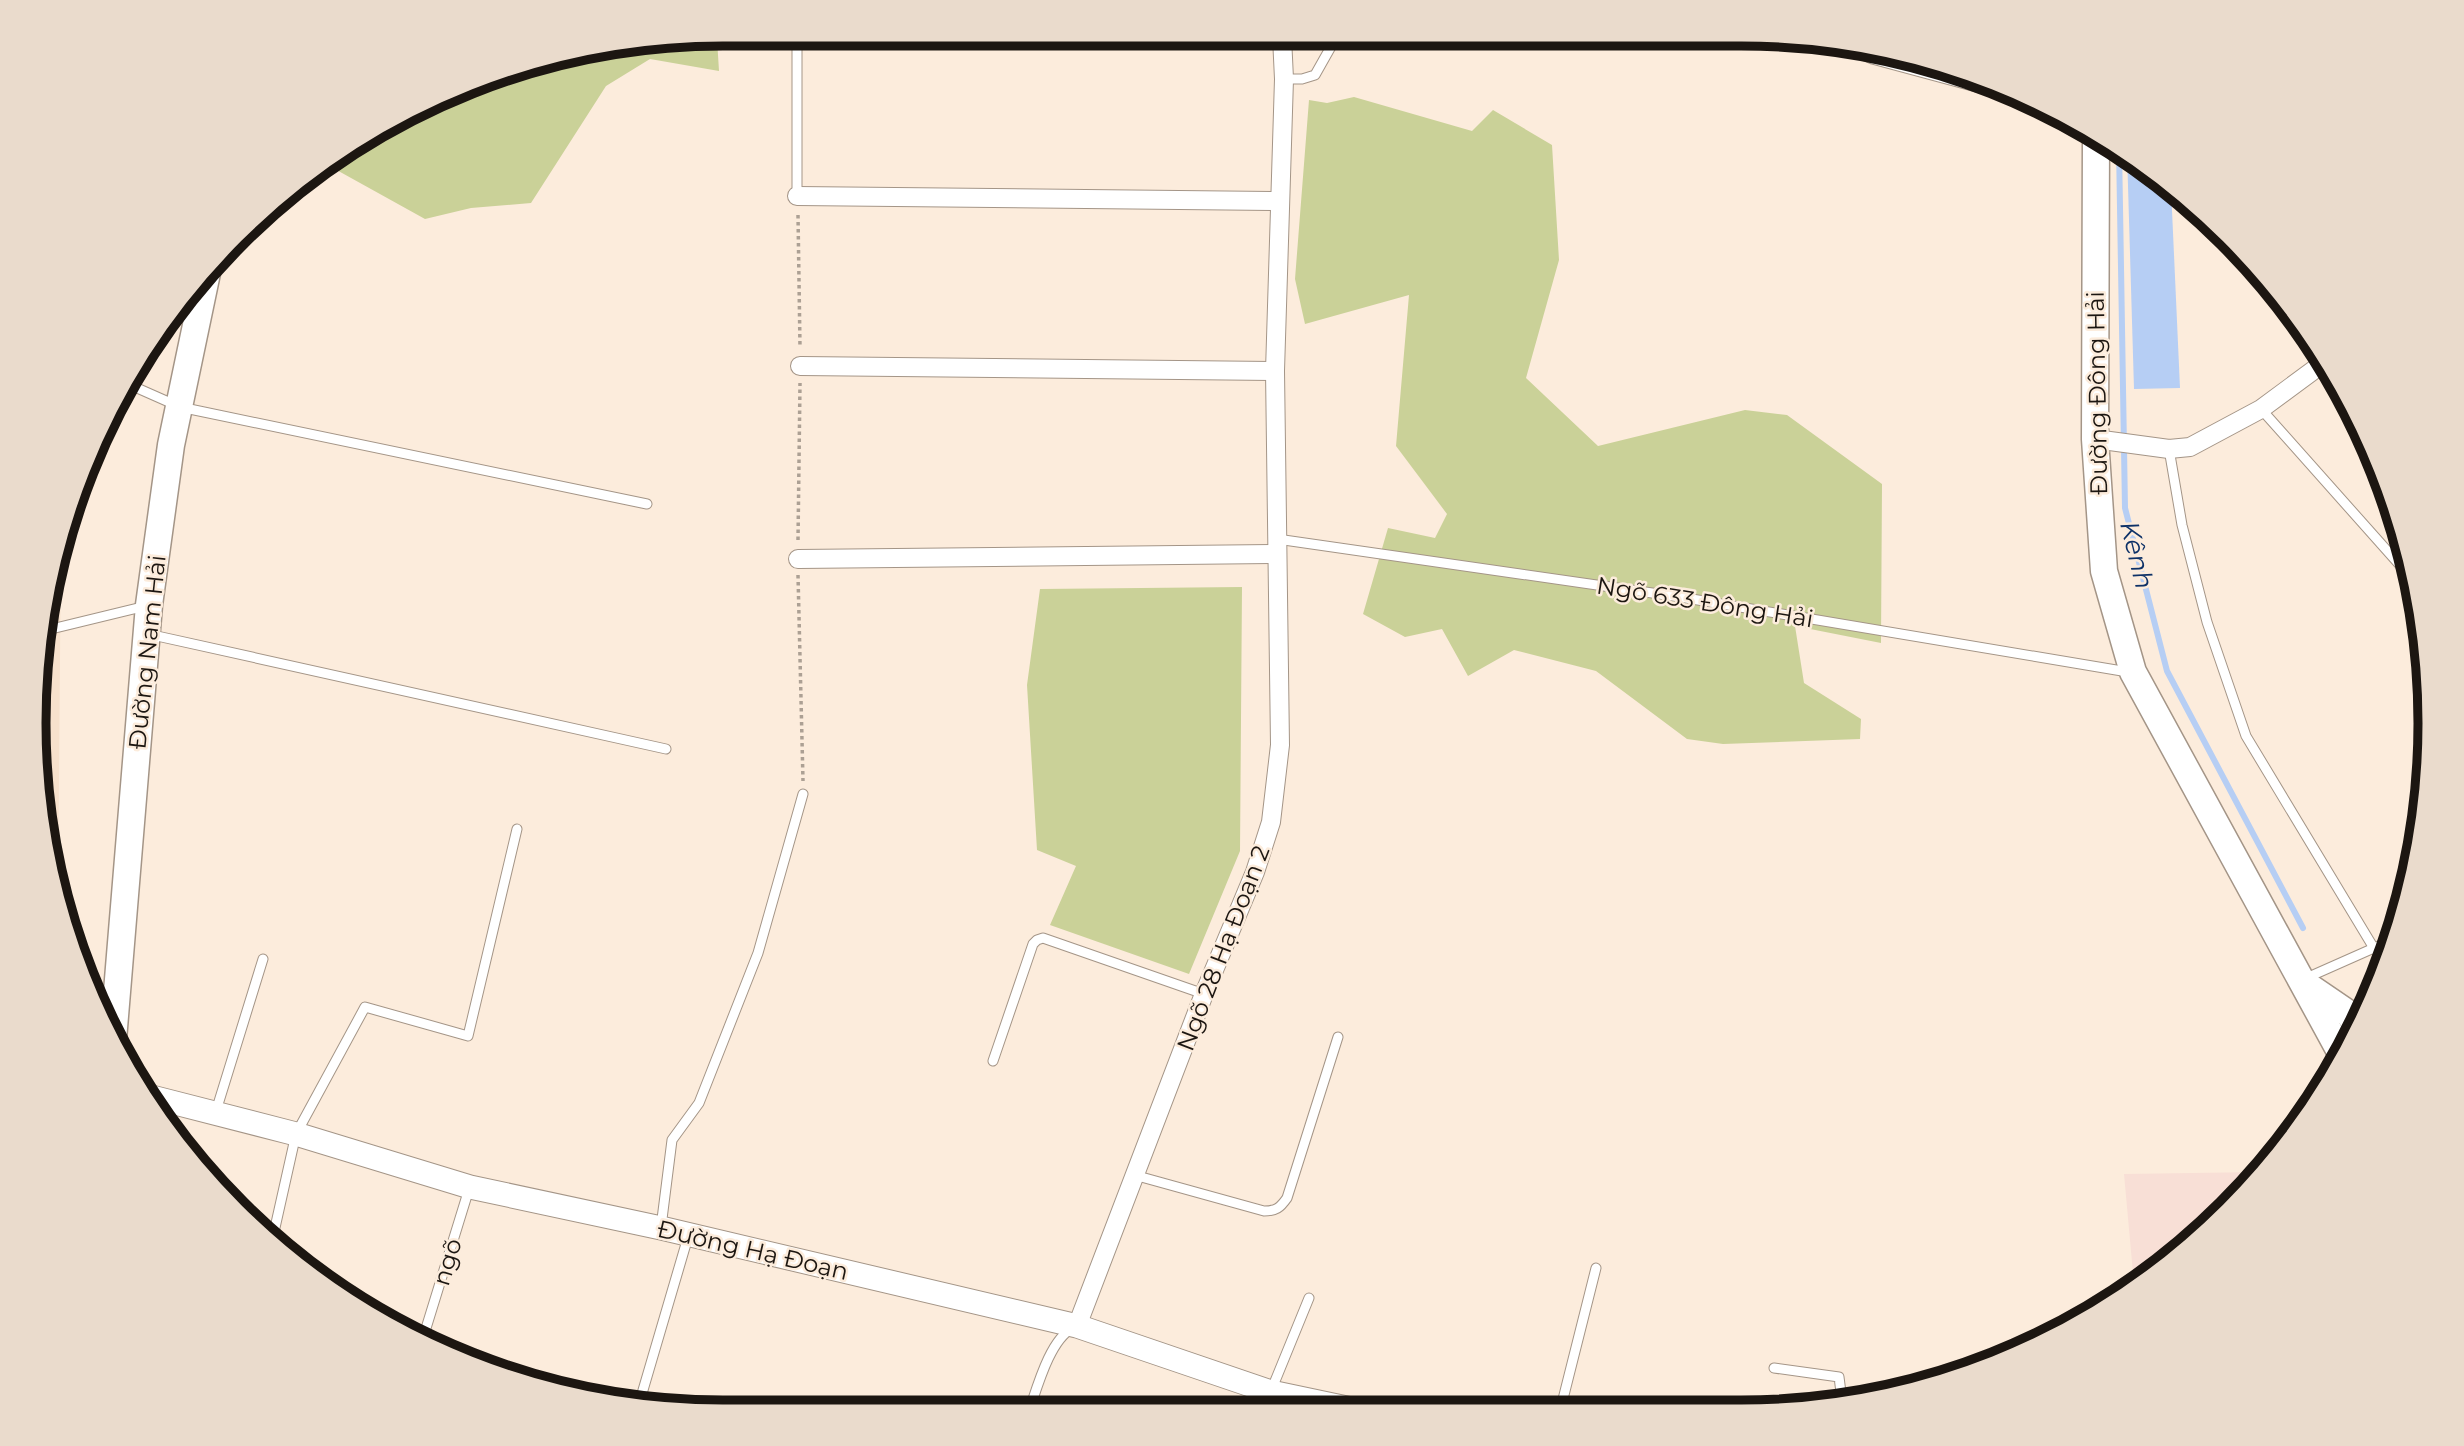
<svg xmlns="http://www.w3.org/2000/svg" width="2464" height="1446" viewBox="0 0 2464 1446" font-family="Montserrat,sans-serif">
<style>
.built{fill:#f7e1cc}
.education{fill:#f8dfd6}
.green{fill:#cad198}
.water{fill:#b6cef4}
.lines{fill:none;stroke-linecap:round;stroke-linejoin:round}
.stream{stroke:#b6cef4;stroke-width:6}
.service-casing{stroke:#a49587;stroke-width:11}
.minor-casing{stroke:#a49587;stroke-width:20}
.tertiary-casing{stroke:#a49587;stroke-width:25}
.secondary-casing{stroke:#a49587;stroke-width:29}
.path{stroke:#aca094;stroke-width:3.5;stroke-dasharray:3.5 3.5;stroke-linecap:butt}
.service{stroke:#fff;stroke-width:9}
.minor{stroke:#fff;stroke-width:18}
.tertiary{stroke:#fff;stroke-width:23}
.secondary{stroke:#fff;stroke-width:26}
.labels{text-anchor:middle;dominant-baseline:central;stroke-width:5;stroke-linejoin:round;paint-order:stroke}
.street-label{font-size:24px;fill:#1c1611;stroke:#fcecdc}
.water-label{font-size:26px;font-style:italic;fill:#0d3167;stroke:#fcecdc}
.rim{fill:none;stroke:#1c1611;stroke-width:9}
</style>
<rect width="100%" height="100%" fill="#fcecdc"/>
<polygon class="built" points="61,540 58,900 46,857 33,723 39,633"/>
<polygon class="education" points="2260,1172 2228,1211 2134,1284 2124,1174"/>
<g class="green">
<polygon points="633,39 717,39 719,71 650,59 606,86 531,203 471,208 425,219 324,163 418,105 502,70"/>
<polygon points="1354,97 1472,131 1493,110 1552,145 1559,260 1526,378 1598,446 1745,410 1787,415 1882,484 1881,643 1795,626 1804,683 1861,719 1860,739 1723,744 1687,739 1596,671 1514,650 1468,676 1442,629 1405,637 1363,614 1388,528 1435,538 1447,514 1396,446 1409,295 1305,324 1295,279 1309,100 1327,103"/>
<polygon points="1242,587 1240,851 1189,974 1050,925 1076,866 1037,850 1027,685 1040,589"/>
</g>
<polygon class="water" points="2127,152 2171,188 2180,388 2134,389"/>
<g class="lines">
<polyline class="stream" points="2119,147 2125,508 2167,671 2303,928"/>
<defs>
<g id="service">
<polyline points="797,39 797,196"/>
<polyline points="1840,45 1872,59 2024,100"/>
<polyline points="1284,79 1302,79 1315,75 1337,36"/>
<polyline points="128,384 180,407 647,504"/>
<polyline points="2261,409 2415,582"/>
<polyline points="2169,449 2182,525 2207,622 2246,736 2375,950"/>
<polyline points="1277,539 1680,597 2128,672"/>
<polyline points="39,632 146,606"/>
<polyline points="148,634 666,749"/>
<polyline points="2304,979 2392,940"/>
<polyline points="993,1061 1033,944 1037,940 1043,938 1204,994"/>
<polyline points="216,1111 263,959"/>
<path d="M1134,1175L1264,1211C1276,1211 1280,1208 1287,1198L1338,1037"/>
<polyline points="661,1227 672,1140 699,1103 758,953 803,794"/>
<polyline points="272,1241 296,1134 365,1007 468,1036 517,829"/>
<polyline points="423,1338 469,1189"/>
<polyline points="1774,1368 1839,1377 1842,1400"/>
<polyline points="1271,1391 1309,1298"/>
<polyline points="641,1397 688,1237"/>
<path d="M1029,1411C1037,1388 1050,1339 1073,1328"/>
<polyline points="1560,1411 1596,1268"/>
</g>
<g id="minor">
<polyline points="797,196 1279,201"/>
<polyline points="800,366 1275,371"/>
<polyline points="2095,439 2169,449 2190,447 2261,409 2326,361"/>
<polyline points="798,559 1276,554"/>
<polyline points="1077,1326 1204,994 1255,872 1271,822 1280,745 1275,371 1284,79 1282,37"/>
</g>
<polyline id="tertiary" points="144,1095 296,1134 470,1187 661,1228 1077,1326 1271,1392 1361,1411"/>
<g id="secondary">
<polyline points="2096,136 2095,439 2104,571 2133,672 2342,1055"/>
<polyline points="2305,984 2349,1014 2357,1027"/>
<polyline points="113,1040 149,605 171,445 208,268"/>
</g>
</defs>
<use href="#service" class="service-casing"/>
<use href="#minor" class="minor-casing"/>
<use href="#tertiary" class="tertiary-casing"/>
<use href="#secondary" class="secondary-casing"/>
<g class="path">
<polyline points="798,215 800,347"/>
<polyline points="798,540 800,383"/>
<polyline points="798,575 803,781"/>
</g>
<use href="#service" class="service"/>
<use href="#minor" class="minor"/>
<use href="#tertiary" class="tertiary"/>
<use href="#secondary" class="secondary"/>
</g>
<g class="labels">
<g class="street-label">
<text transform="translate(2097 393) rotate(-91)">Đường Đông Hải</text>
<text transform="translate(1705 602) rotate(9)">Ngõ 633 Đông Hải</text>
<text transform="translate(147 652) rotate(-84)">Đường Nam Hải</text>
<text transform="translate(1223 948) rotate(-69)">Ngõ 28 Hạ Đoạn 2</text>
<text transform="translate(753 1250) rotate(13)">Đường Hạ Đoạn</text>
<text transform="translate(447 1262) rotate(-73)">ngõ</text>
</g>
<g class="water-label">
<text transform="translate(2137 555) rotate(76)">Kênh</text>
</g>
</g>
<path d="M0 0H2464V1446H0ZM723 46H1741A677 677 0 0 1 2418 723V723A677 677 0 0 1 1741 1400H723A677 677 0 0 1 46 723V723A677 677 0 0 1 723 46Z" fill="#eadbcc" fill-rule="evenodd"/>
<path class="rim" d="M723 46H1741A677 677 0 0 1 2418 723V723A677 677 0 0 1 1741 1400H723A677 677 0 0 1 46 723V723A677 677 0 0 1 723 46Z"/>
</svg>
